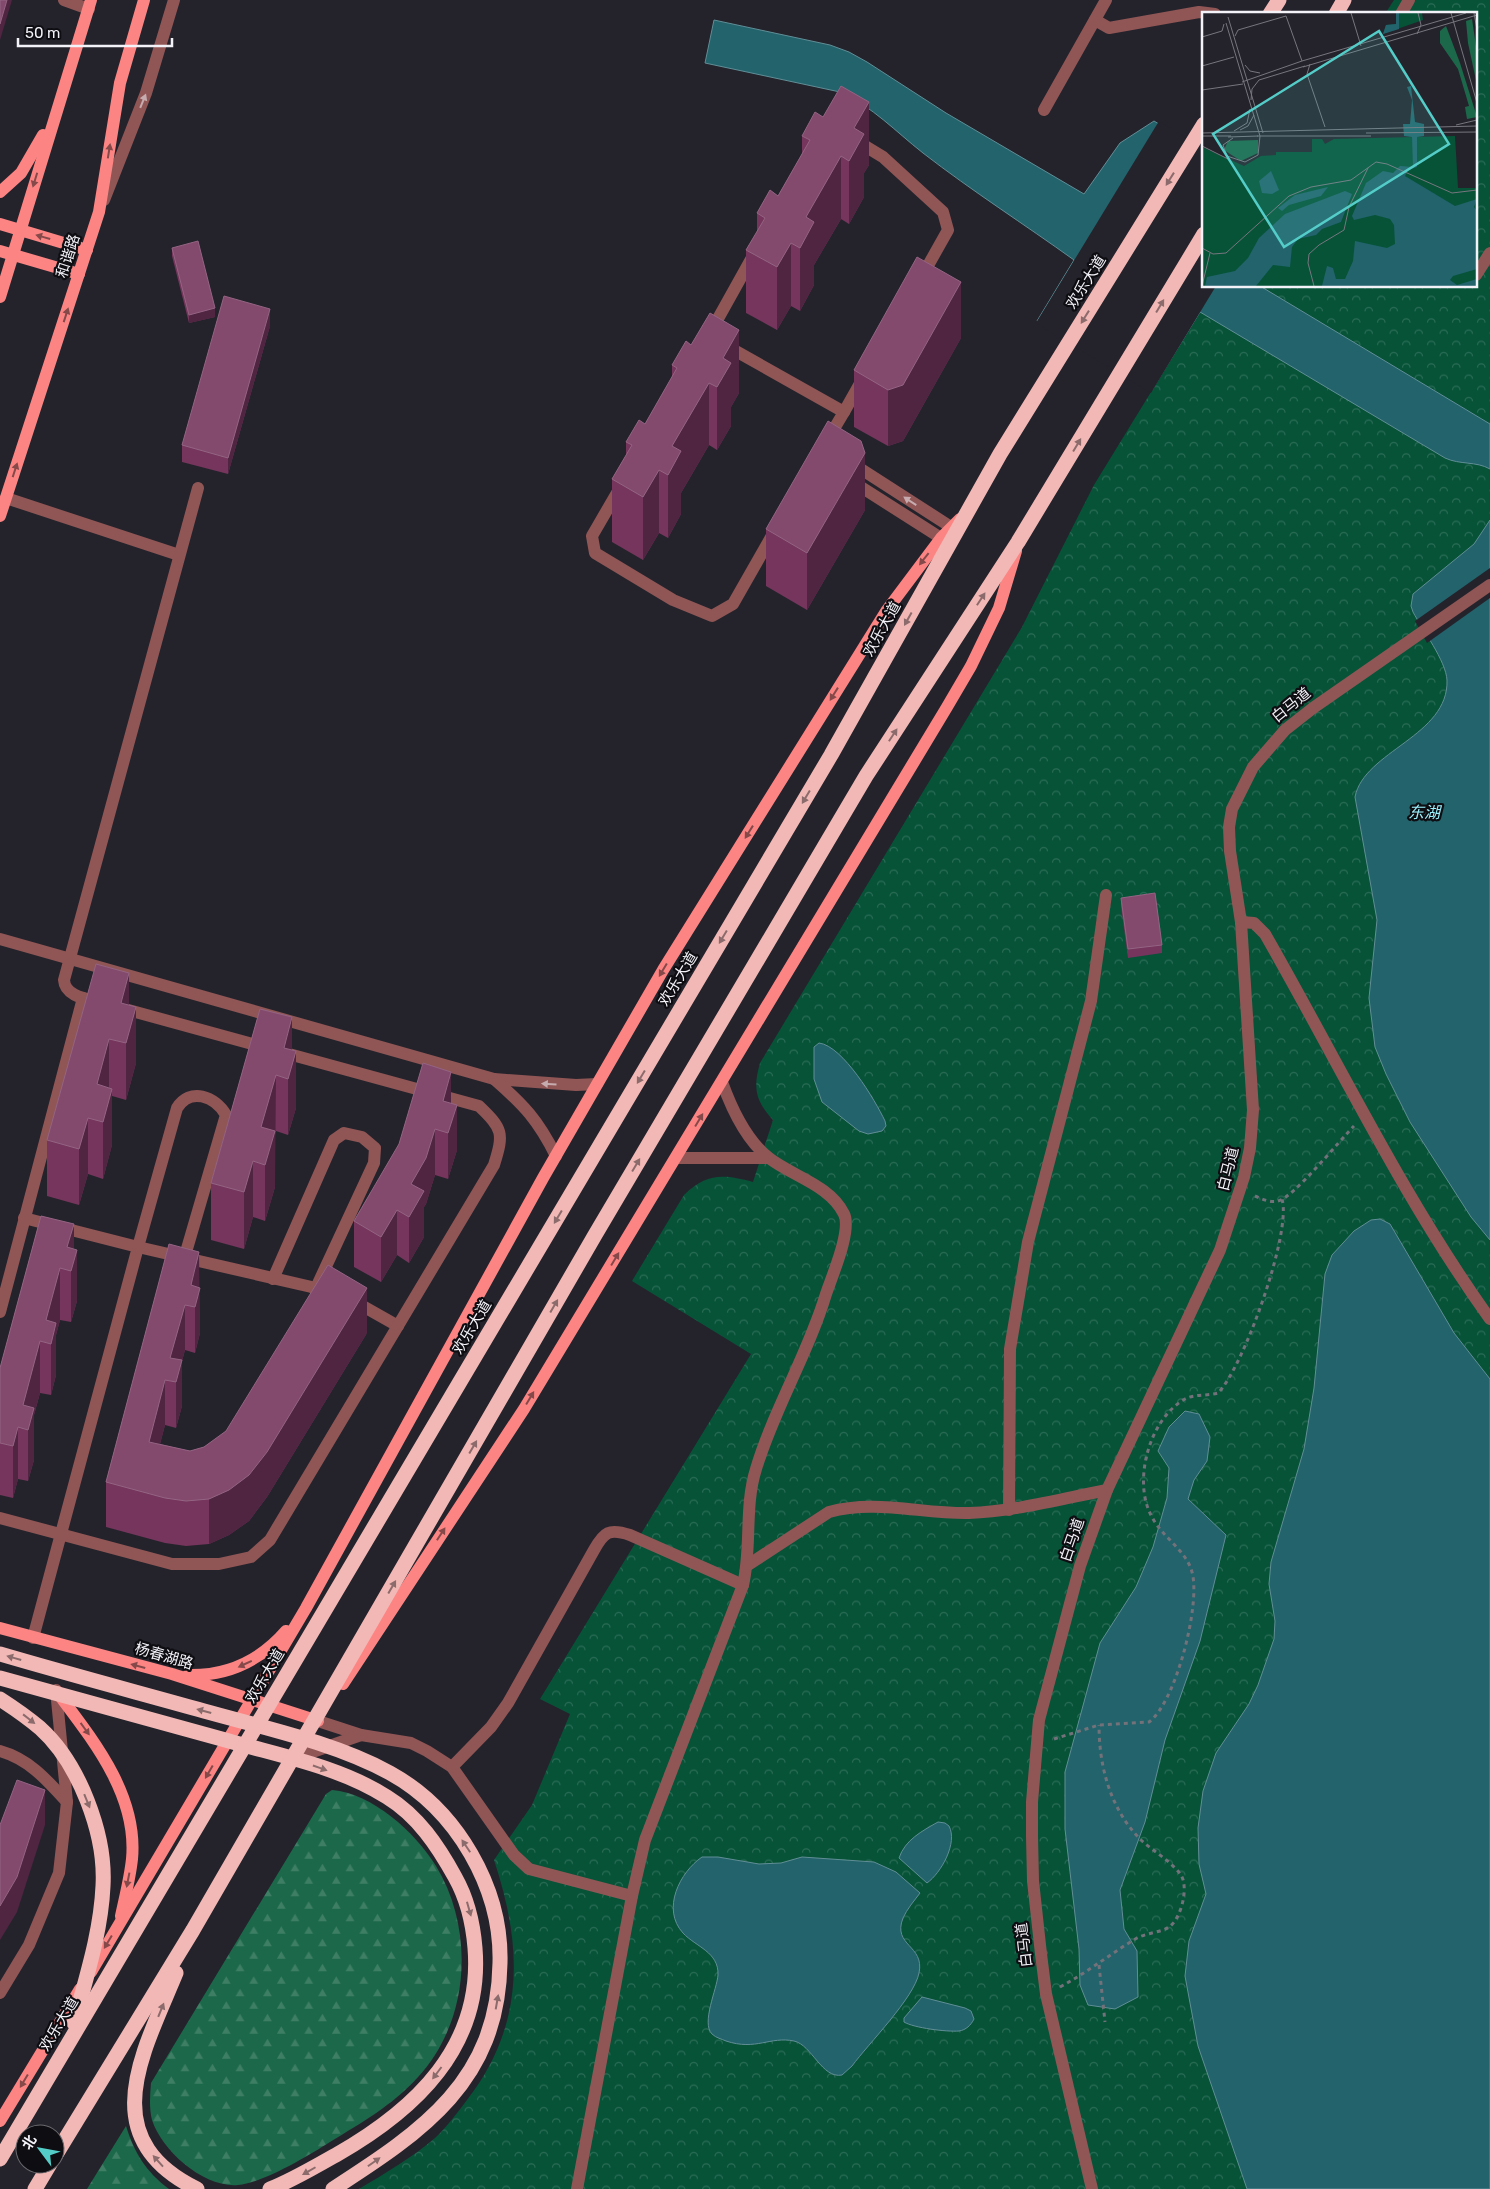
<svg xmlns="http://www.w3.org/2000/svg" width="1490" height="2189" viewBox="0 0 1490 2189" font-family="Rubik,'Noto Sans SC',sans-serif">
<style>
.forest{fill:url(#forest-firs)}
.park{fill:url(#park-crowns)}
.water{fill:#22636c;stroke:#618e96}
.pier{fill:#24232c}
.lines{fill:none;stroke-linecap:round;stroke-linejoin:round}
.path{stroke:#73727a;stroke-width:3;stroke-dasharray:4 4;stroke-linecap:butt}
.minor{stroke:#905655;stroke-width:12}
.major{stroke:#fc8584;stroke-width:12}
.highway{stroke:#f2b8b5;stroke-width:15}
.wall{fill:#75355c}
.shaded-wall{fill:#4f2542}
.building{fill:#834a6d;stroke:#946483}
.oneway{fill:#c6acaf}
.oneway2{fill:#85494a}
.oneway3{fill:#8b6b6b}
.labels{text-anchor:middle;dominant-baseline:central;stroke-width:4.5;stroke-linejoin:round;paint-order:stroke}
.street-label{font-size:15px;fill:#f3f2f9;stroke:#0e0d11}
.water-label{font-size:16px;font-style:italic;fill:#9bf0fd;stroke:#0e0d11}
.inset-road{fill:none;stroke:#77767e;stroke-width:1}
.view{fill:#54cdc8;fill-opacity:0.15;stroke:#54cdc8;stroke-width:2.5}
.inset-edge{fill:none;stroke:#f3f2f9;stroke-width:2.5}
</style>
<defs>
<pattern id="forest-firs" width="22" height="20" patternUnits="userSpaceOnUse" patternTransform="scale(1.25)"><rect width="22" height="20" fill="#1c684a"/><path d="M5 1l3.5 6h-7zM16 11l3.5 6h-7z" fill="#3d7e65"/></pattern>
<pattern id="park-crowns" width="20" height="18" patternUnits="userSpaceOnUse" patternTransform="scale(1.25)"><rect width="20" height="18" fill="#065338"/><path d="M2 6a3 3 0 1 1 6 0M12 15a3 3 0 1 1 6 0" fill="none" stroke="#2b6c56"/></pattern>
</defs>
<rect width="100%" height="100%" fill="#24232c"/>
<g class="forest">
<path d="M332,1790C372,1793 416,1833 436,1866C475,1930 470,2021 418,2077C393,2105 361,2123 330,2142C308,2156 263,2183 238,2185C204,2188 162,2151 152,2120C149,2108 150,2095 151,2083L326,1794Z"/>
<path d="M126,2126C134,2152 146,2172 169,2189H87Z"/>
</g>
<path class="park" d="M1394,0H1490V2189H359C384,2174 413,2157 435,2138C447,2127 457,2113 467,2100C525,2025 523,1947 494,1860L532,1805L570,1714L540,1699L751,1354L632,1281L684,1195C707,1173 723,1174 753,1182L773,1120C755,1100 753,1088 760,1063L1022,627L1094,485L1216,286H1476V14H1385Z"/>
<g class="water">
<path d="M714,20L830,45L849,52L867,62L946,113L1084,194L1120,143L1154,121L1204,152V286H1260L1490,424V469C1476,461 1460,465 1445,458L1200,312L1152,390L1037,321L1074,260C1024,224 972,191 923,153C895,131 873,107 840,92L705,63Z"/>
<path d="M1490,520V1240L1471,1217L1410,1122L1386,1074L1375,1047L1369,998L1377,920L1355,797C1364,751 1449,736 1447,680C1446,661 1422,629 1413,612L1411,606L1413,594L1474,544Z"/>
<path d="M819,1043C843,1046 875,1100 885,1121L886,1126L882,1131L868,1134L859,1131L822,1102L814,1079V1047Z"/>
<polygon points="1380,1219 1390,1224 1454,1333 1490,1379 1490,2189 1247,2189 1198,2046 1185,1976 1189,1941 1206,1894 1199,1864 1198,1828 1203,1791 1216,1753 1249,1704 1258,1685 1274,1639 1275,1621 1269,1584 1271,1562 1304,1449 1314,1388 1325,1274 1332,1255 1354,1231 1371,1220"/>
<polygon points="1185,1411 1199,1414 1210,1437 1207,1461 1194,1480 1188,1499 1226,1535 1200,1641 1165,1740 1145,1822 1120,1890 1124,1929 1137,1951 1138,1997 1115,2009 1088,2005 1080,1985 1079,1949 1065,1829 1065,1772 1100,1643 1136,1587 1153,1547 1167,1498 1169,1468 1158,1451 1169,1427"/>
<path d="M938,1822L945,1823L949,1826C958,1843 941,1873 927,1883L899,1858C905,1840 922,1831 938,1822Z"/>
<path d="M702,1857H718L759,1864L781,1863L802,1857L874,1862L896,1872L920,1893C914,1901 907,1909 903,1918C892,1946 925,1945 919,1973C914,1998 869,2043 852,2066L842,2075C822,2079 812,2045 794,2041C770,2036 756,2051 726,2041C722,2039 716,2038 712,2034C701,2023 717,1989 718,1975C719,1952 696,1947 683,1933C661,1909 680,1872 702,1857Z"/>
<path d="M922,1997L965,2008L971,2011L974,2019C971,2025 966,2030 959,2031C947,2032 914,2028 904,2022V2018Z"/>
</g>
<g class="pier">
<polygon points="1159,121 1204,149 1204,286 1216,286 1151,393 1036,323"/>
<polygon points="1490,568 1490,598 1427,643 1415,621"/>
</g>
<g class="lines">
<g class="path">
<path d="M1255,1196C1262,1199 1270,1203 1278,1201C1293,1198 1340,1140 1354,1126"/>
<path d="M1054,1739L1099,1725L1149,1722C1176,1702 1201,1604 1192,1572C1186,1550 1162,1537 1152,1517C1132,1482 1149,1419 1185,1399C1194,1394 1207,1396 1218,1393C1243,1368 1292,1233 1282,1199"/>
<polyline points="1099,1965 1105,2022"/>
<path d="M1060,1987C1088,1972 1110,1954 1137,1938C1147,1933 1162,1932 1169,1927C1181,1919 1189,1888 1181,1875C1171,1861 1153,1851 1141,1840C1110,1809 1099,1766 1099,1725"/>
</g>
<g class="minor">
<polyline points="64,0 89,9"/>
<polyline points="1401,14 1409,0"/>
<polyline points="1095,20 1109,28 1199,12 1215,14"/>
<polyline points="1044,110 1106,0"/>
<polyline points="855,140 883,157 943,212 948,230 921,278"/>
<polyline points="104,200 146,93 174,0"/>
<polyline points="1476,275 1490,253"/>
<polyline points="710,333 754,254"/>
<polyline points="725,345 844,412 828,439"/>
<polyline points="844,412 862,380"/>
<polyline points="850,462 951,527"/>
<polyline points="850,480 941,538"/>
<polyline points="621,486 592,536 595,553 673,600 712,616 733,604 774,532"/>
<polyline points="6,498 179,555"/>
<path d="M1241,922L1254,923L1265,934C1339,1063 1403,1198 1490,1319"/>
<polyline points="0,939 494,1079 576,1085 597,1084"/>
<path d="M102,1003C88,999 65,997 64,980L198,488"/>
<path d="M494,1079C524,1105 538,1120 556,1156"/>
<polyline points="677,1158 768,1158"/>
<polyline points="24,1218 138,1247 33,1638"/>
<path d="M184,1259L226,1115C215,1096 190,1087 177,1108L138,1247L329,1291"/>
<polyline points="273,1279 334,1140 344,1133 362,1137 375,1148 374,1163 315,1290"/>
<polyline points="352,1300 398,1326"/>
<polyline points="0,1312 83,998"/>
<polyline points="1009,1510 1010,1349 1028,1242 1091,1001 1106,895"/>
<path d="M0,1518L172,1564H219L251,1557L270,1540L494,1165C504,1133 503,1129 479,1106L121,1008"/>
<path d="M748,1565L829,1512C875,1499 922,1514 969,1513C1016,1511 1061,1499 1107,1490"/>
<polyline points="318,1721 361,1735 411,1743 427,1751 452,1767 514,1855 529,1869 632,1896"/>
<path d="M0,1751C29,1759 47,1780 67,1802"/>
<polyline points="298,1757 361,1735"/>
<path d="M452,1767L491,1727L508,1703L594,1550C604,1532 609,1528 630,1535L743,1585"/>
<polyline points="0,1993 29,1945 59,1873 67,1802 56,1690"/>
<path d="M577,2189L632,1896L645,1840L743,1585C752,1547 744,1507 756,1469C774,1409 808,1354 826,1294C832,1276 852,1230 844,1214C830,1185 792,1176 769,1158C747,1141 731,1107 722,1082"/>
<polyline points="1092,2189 1046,1994 1041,1954 1033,1881 1032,1836 1032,1802 1039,1720 1080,1566 1107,1490 1220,1250 1244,1177 1250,1148 1253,1110 1241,922 1230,851 1229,827 1232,809 1253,767 1285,730 1313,708 1490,585"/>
</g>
<g class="major">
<polyline points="0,192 21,173 43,135"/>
<polyline points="0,224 87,250"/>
<polyline points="0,251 79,274"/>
<polyline points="0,297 91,0"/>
<polyline points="0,516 99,212 120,83 144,0"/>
<polyline points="0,1628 172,1674 318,1721"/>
<path d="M188,1675C228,1676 260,1661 286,1631"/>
<polyline points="343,1684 524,1409 947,707 971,666 999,608 1016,551"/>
<path d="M57,1692C93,1740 138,1795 132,1859C130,1878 125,1897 121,1916"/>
<polyline points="91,1972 306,1608 543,1178 663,970 887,610 941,538 960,519"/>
<polyline points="0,2121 80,1989"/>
</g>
<g class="highway">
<polyline points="1270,14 1279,0"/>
<polyline points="1336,14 1344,0"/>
<path d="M0,1654C68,1674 136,1692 204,1711C265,1728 335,1743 390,1773C457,1810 502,1888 500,1963C498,2081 423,2131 333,2189"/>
<path d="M0,1678C76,1699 153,1720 229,1741C281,1756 340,1767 387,1797C418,1816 438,1846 455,1877C468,1900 473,1923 475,1948C483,2047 415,2110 336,2155C314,2167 293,2180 270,2189"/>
<path d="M0,1699C14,1708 27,1717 40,1728C79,1763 106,1834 103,1886C101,1932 86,1978 74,2023"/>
<path d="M176,1973C143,2053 93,2138 197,2189"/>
<polyline points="55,2156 193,1930 595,1235 866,776 1018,542 1204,234"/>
<polyline points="0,2159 831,755 1000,454 1204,124"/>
<polyline points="35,2189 50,2164"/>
</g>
</g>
<g class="wall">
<polygon points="802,136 869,165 864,173 864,197 849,224 841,219 814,265 814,285 800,311 791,306 777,330 746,313 746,250 757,232 757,213 778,196 802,154"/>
<polygon points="172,248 215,317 189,323 172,256"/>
<polygon points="270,326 228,474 182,462 182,445"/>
<polygon points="961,338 903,441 888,446 854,427 854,370"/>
<polygon points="672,365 739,393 731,407 731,426 717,450 709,445 681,493 681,514 668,538 659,533 643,560 612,542 612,479 626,456 626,442 645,424 672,378"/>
<polygon points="865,510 807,610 766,586 766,529"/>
<polygon points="1121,898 1162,945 1162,953 1128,958 1121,906"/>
<polygon points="129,1005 136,1063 126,1100 112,1096 112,1145 103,1179 88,1174 79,1205 47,1196 47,1140"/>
<polygon points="260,1009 292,1050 296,1108 288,1135 276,1131 275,1135 275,1187 265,1221 253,1217 244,1249 211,1240 211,1183"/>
<polygon points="451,1103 457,1150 448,1179 435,1175 426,1204 424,1207 424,1237 409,1263 397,1255 381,1282 354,1267 354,1221"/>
<polygon points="41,1216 74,1249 77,1301 71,1322 60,1320 56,1335 56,1375 51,1395 40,1393 34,1415 34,1460 28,1481 18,1479 13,1498 0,1495 0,1368"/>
<polygon points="169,1244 199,1288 200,1333 195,1353 185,1350 182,1361 182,1406 176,1428 165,1425 160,1444 190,1451 204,1447 367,1333 267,1497 249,1521 229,1535 209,1544 186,1546 165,1543 106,1527 106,1482"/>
</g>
<g class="shaded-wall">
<polygon points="7,0 12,0 0,40 0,24"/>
<polygon points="869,102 869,165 864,173 864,197 849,224 849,161 854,128"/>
<polygon points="841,156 841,219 814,265 814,285 800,311 800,248 806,217"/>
<polygon points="791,243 791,306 777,330 777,267"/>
<polygon points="961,282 961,338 903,441 888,446 888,390"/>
<polygon points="215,308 215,317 189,323 189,315"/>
<polygon points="270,309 270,326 228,474 228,458"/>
<polygon points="739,330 739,393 731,407 731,426 717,450 717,387 723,358"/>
<polygon points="709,383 709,445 681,493 681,514 668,538 668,475 672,446"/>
<polygon points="865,453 865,510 807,610 807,553"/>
<polygon points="659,470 659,533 643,560 643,497"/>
<polygon points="129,973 129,1030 121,1003"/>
<polygon points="136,1007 136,1063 126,1100 126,1043"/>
<polygon points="292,1017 292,1066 296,1051 296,1108 288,1135 288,1079 284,1048"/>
<polygon points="109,1039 109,1095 97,1084"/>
<polygon points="451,1072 451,1117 443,1101"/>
<polygon points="276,1075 275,1187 265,1221 265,1165 261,1127"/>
<polygon points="112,1089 112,1145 103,1179 103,1122"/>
<polygon points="457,1105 457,1150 448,1179 448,1133"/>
<polygon points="88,1118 88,1174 79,1205 79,1149"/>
<polygon points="435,1129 435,1175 426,1204 424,1207 424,1237 409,1263 409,1217 411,1184"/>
<polygon points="253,1161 253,1217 244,1249 244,1192"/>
<polygon points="397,1210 397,1255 381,1282 381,1237"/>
<polygon points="74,1224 74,1261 77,1250 77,1301 71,1322 71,1271 67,1247"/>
<polygon points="199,1252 200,1333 195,1353 195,1307 191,1285"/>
<polygon points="60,1268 60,1320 56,1335 56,1375 51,1395 51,1344 46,1320"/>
<polygon points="367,1288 367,1333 267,1497 249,1521 229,1535 209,1544 209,1499"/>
<polygon points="185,1305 185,1350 182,1361 182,1406 176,1428 176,1382 170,1358"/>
<polygon points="40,1341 40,1393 34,1415 34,1460 28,1481 28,1430 23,1405"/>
<polygon points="165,1380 165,1425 149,1487 149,1442"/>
<polygon points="18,1427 18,1479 13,1498 13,1446"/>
<polygon points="45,1790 45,1825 17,1912 0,1940 0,1906"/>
</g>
<g class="building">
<polygon points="0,0 7,0 0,24"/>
<polygon points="841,86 869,102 854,128 864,134 849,161 841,156 806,217 814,222 800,248 791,243 777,267 746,250 765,218 757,213 770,190 778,196 810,140 802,136 815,112 823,117"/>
<polygon points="198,241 215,308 189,315 172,248"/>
<polygon points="917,257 961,282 903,385 888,390 854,370"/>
<polygon points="224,296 270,309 228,458 182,445"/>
<polygon points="710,313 739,330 723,358 731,363 717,387 709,383 672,446 681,451 668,475 659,470 643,497 612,479 632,445 626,442 639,420 645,424 677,368 672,365 686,341 691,345"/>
<polygon points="828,421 861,441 865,453 807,553 766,529"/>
<polygon points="1155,893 1162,945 1128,949 1121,898"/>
<polygon points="96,964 129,973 121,1003 136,1007 126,1043 109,1039 97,1084 112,1089 103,1122 88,1118 79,1149 47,1140"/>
<polygon points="260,1009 292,1017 284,1048 296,1051 288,1079 276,1075 261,1127 275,1131 265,1165 253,1161 244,1192 211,1183"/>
<polygon points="423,1063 451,1072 443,1101 457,1105 448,1133 435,1129 426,1158 411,1184 424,1191 409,1217 397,1210 381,1237 354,1221 399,1144"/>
<polygon points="41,1216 74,1224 67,1247 77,1250 71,1271 60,1268 46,1320 56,1323 51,1344 40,1341 23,1405 34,1408 28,1430 18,1427 13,1446 0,1443 0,1368"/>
<polygon points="169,1244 199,1252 191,1285 200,1288 195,1307 185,1305 170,1358 182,1360 176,1382 165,1380 149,1442 190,1451 204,1447 226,1431 328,1265 367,1288 267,1452 249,1475 229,1490 209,1499 186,1501 165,1498 106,1482"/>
<polygon points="17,1780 45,1790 17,1877 0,1906 0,1825"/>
</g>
<defs><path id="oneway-solid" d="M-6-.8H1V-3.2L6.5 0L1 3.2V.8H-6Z" transform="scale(1.25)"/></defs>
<g class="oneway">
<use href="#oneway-solid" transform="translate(143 101) rotate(-68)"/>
<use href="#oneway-solid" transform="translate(910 501) rotate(-147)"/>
<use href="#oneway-solid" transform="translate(549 1084) rotate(-176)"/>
</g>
<g class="oneway2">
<use href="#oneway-solid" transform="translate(109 151) rotate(-81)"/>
<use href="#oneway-solid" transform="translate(35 180) rotate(107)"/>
<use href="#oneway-solid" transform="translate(43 237) rotate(-164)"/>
<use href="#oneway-solid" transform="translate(66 315) rotate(-72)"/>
<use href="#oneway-solid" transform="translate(15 470) rotate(-72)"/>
<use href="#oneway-solid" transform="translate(924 559) rotate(128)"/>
<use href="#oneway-solid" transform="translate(834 694) rotate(122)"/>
<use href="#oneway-solid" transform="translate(749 832) rotate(122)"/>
<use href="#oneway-solid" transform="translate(663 970) rotate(121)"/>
<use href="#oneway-solid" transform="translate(699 1120) rotate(-59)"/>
<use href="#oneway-solid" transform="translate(615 1259) rotate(-59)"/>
<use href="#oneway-solid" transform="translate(530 1398) rotate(-59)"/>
<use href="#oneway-solid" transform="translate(441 1534) rotate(-57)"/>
<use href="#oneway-solid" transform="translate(245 1664) rotate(155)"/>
<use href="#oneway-solid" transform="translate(138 1666) rotate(-165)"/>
<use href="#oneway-solid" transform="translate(85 1729) rotate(54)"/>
<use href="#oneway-solid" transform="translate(209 1772) rotate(120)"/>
<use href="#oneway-solid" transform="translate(128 1880) rotate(101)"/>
<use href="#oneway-solid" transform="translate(108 1942) rotate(121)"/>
<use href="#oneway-solid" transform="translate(24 2081) rotate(121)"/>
</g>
<g class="oneway3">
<use href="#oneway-solid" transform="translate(1170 179) rotate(122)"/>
<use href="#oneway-solid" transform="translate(1160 306) rotate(-59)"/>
<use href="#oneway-solid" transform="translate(1085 317) rotate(122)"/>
<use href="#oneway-solid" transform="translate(1077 445) rotate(-59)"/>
<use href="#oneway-solid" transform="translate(981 599) rotate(-57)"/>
<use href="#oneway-solid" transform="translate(908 619) rotate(119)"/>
<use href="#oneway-solid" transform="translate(893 735) rotate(-57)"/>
<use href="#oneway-solid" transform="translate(806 797) rotate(121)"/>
<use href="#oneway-solid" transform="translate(723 937) rotate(121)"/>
<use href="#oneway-solid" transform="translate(641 1077) rotate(121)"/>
<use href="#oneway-solid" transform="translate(636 1165) rotate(-59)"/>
<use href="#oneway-solid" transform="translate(558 1217) rotate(121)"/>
<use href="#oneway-solid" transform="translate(554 1306) rotate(-60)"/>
<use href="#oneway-solid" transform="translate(473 1447) rotate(-60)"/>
<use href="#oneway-solid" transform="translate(392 1587) rotate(-60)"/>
<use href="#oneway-solid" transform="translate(14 1658) rotate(-164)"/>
<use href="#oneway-solid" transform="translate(204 1711) rotate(-165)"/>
<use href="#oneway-solid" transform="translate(29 1719) rotate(38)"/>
<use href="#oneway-solid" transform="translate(320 1768) rotate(19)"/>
<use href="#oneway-solid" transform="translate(87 1801) rotate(68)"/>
<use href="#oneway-solid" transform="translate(466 1846) rotate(-124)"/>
<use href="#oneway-solid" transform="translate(469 1909) rotate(74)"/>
<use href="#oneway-solid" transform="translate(497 2002) rotate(-80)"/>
<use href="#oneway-solid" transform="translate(161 2010) rotate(-68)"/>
<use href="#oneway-solid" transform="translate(437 2073) rotate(127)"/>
<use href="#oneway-solid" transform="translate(158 2161) rotate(-132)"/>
<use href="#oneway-solid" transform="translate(374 2162) rotate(-35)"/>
<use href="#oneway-solid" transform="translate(309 2171) rotate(150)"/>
</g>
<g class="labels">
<g class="street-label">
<text transform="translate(68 256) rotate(-72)">和谐路</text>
<text transform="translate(1086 282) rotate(-58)">欢乐大道</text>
<text transform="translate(882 629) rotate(-61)">欢乐大道</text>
<text transform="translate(1291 705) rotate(-39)">白马道</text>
<text transform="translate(678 979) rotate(-59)">欢乐大道</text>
<text transform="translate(1228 1169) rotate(-76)">白马道</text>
<text transform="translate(472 1327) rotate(-59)">欢乐大道</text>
<text transform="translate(1072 1540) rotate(-71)">白马道</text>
<text transform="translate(164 1656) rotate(16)">杨春湖路</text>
<text transform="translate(265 1676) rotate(-59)">欢乐大道</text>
<text transform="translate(1024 1945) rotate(-97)">白马道</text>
<text transform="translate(59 2024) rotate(-59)">欢乐大道</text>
</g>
<g class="water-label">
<text x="1424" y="812">东湖</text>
</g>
</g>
<g transform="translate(1202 12)">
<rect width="275" height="275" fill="#24232c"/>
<path d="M270,7L275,41V73L266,31L264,9ZM244,14L258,51L275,105L265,107L263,95L267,94L256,57L238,31V19ZM56,128V141L39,149L22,138L26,129Z" fill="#1c684a"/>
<path d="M194,1H220L221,8L181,22L184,13L194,12ZM253,124L256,176H275V274H0V135L42,154L59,144L74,143V140H110V127H120L123,132L132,127Z" fill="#065338"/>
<path d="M194,1H197V17L181,22L184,13L194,12ZM209,74L213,110L222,112V124L215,125V155L206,158L203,164L253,194L275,187L272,195L275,199V257L251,264L248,268L255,273L275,267V274H120L125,254L131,256L134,267H143L151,249L153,229L185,236L193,232L192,213L188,207L173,203L152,208L150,204L164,171L181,159L191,161L198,154L211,155L210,125L202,124L201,112H208L210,88L205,75ZM69,159L77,178L70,182L60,181L57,169ZM126,175L119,184L87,193L80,199L76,196L93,183ZM143,179L150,182L139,210L120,217L114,223L96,227L90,235L88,255L71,253L54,274H3L5,265L33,259L46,246L57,226L83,202Z" fill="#22636c"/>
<path class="inset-road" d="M149,1L159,34M249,1L275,91M272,1L275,18M26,5L61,121M24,11L58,124L56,143L43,150L25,144L21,133L31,126M215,22L219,13L216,1M33,24L36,18L84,4L100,49M0,25L20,19L22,12M108,52L105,62L123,115M43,53L48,59L58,61M0,54L32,45M101,55L275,3M40,70L100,49L264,1M0,78L41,72M49,88L50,77L57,68L103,54M254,113L275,108M38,118L46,114L52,103M32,119L45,111L48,97M0,121L275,114M164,121L275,120M0,124H29M55,124H169M26,125L56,124M0,134L26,147M0,236L11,242L24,241L87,184L109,175L149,168L174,150L185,152L250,181L275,178M0,274L8,241M112,274L106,251L107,242L117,233L142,218L147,195L166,156"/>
<path class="view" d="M177,19L247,132L82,235L11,122Z"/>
<rect width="275" height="275" class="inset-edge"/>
</g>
<g transform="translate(40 2149) rotate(302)"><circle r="24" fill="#0e0d11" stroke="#6a696e"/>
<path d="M0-4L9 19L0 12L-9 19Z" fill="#54cdc8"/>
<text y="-8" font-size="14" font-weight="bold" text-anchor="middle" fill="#f3f2f9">北</text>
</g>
<path d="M18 38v8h154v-8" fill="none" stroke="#f3f2f9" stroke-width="2.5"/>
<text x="25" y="38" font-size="15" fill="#f3f2f9" stroke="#0e0d11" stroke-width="4" paint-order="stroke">50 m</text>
</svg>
